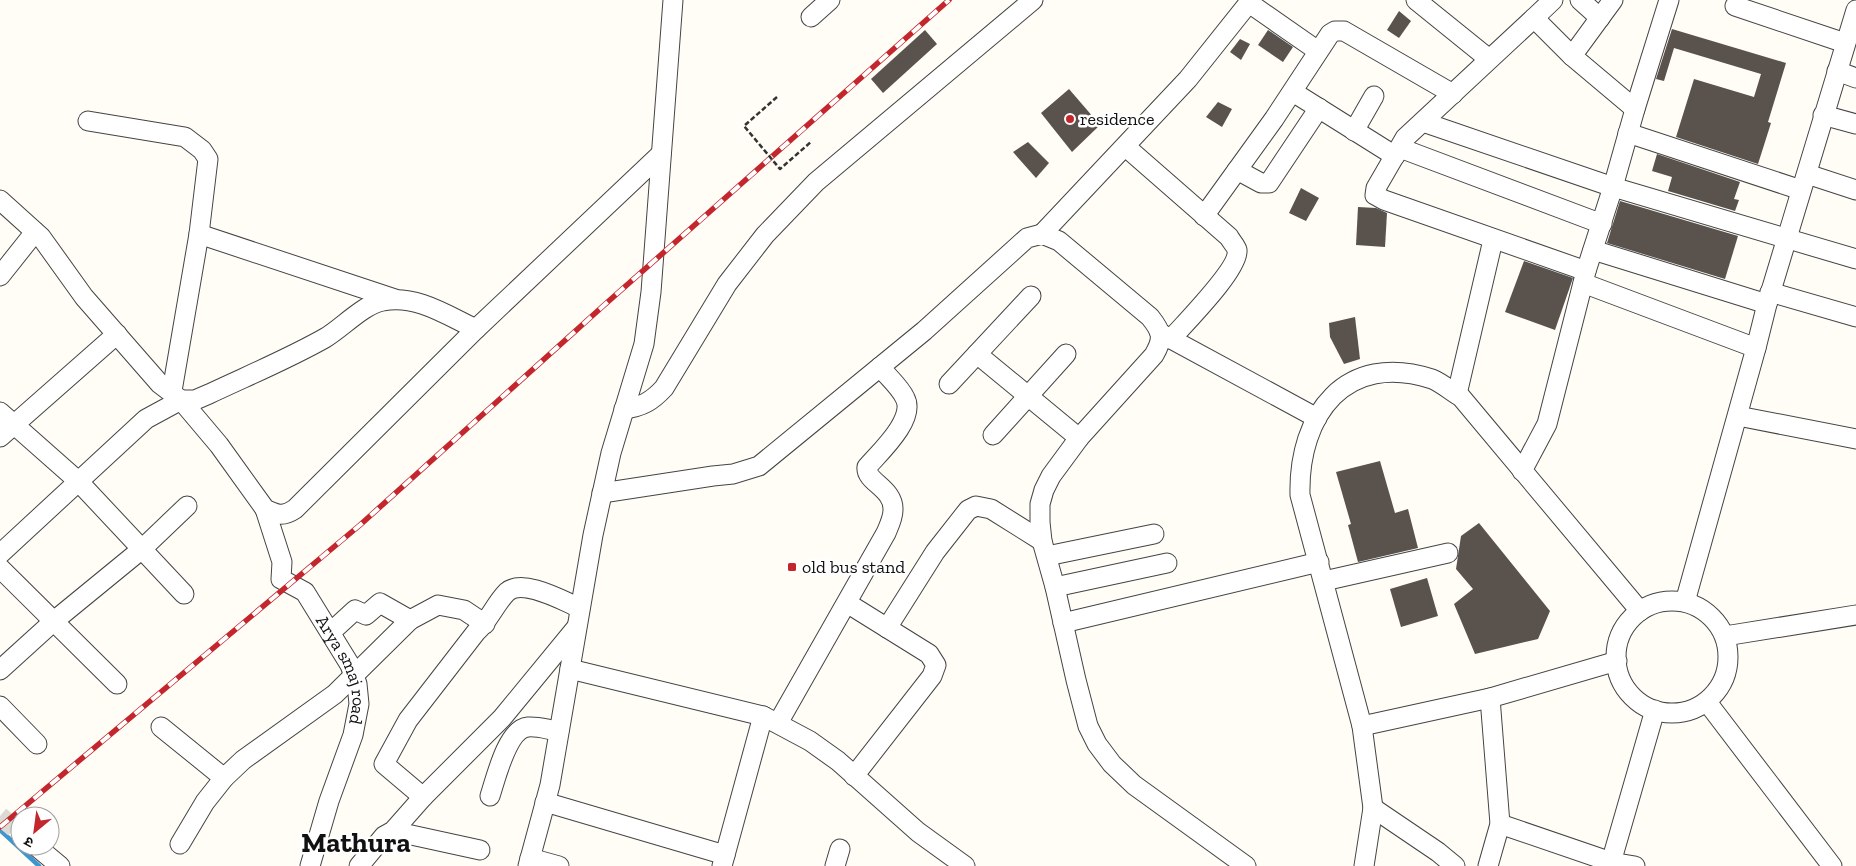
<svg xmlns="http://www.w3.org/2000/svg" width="1856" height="866" viewBox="0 0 1856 866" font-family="'Zilla Slab','Noto Sans Devanagari',serif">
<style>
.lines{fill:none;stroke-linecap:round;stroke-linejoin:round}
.stream{stroke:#3f96cf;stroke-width:4.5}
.building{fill:#5a524d}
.minor-tunnel{stroke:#dbdad3;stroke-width:19;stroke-dasharray:19 9;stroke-linecap:butt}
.minor-casing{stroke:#444;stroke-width:21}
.minor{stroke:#fff;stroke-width:19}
.rail-casing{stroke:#c4262e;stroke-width:5.5}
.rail{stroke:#fff;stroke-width:4;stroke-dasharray:11;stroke-linecap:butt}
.path-bridge{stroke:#333;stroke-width:2.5;stroke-dasharray:5 2.5;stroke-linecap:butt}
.poi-dot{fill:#c4262e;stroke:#fff;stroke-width:2}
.labels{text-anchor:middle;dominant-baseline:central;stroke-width:5;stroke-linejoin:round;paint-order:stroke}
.poi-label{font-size:18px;fill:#111;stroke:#fff;text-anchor:start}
.street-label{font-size:18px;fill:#111;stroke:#fff}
.town-label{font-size:28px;font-weight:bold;fill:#111;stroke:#fff}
</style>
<rect width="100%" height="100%" fill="#fffdf5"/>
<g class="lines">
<polyline class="stream" points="0,830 39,866"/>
</g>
<g class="building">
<polygon points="1399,11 1411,21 1399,38 1387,30"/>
<polygon points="1672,29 1786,63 1768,122 1771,123 1758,164 1676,137 1694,79 1754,97 1761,74 1674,48 1664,81 1656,79"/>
<polygon points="925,30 937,44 883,93 871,79"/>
<polygon points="1268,30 1293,47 1283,62 1258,45"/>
<polygon points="1240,39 1250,44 1241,60 1230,52"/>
<polygon points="1069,89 1100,125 1072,152 1041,113"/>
<polygon points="1218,102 1232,109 1222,127 1206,117"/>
<polygon points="1028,142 1049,163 1036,178 1013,152"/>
<polygon points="1657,154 1740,182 1734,199 1739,200 1735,211 1668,191 1672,177 1652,171"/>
<polygon points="1301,188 1319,198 1306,221 1289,213"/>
<polygon points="1620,201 1738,236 1725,279 1607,243"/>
<polygon points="1358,207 1376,208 1387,213 1385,247 1356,245"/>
<polygon points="1524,261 1573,278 1555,330 1505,312"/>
<polygon points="1355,317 1360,359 1344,364 1330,337 1329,323"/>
<polygon points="1380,461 1395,513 1408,509 1418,548 1358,562 1348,525 1351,524 1336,472"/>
<polygon points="1479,523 1550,611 1538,639 1475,654 1454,604 1473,589 1456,569 1461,536"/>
<polygon points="1427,578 1438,616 1401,627 1390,589"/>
</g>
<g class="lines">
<polyline class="minor-tunnel" points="0,816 20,833"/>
<defs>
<g id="minor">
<polyline points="1416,0 1489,59"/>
<polyline points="1580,0 1600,18"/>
<polyline points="1249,3 1318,51"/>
<polyline points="1735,6 1845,43"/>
<polyline points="811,17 830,0"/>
<polyline points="1534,18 1553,0"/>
<polyline points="1572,56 1613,0"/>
<polyline points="1837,71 1856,78"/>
<polyline points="1293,92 1395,156"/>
<polyline points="1823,115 1856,124"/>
<polyline points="88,121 185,137 202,150 208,159 199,234 172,391"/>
<polyline points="1423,122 1613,187 1856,259"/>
<polyline points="1354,131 1374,96"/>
<polyline points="1628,133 1801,190"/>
<path d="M1126,147L1229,237C1231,241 1236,246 1237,250C1240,268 1184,324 1171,339"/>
<polyline points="1400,148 1602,224"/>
<polyline points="1237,170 1261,183 1269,183 1319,108"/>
<polyline points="1807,174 1856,190"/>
<path d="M0,200L41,237L84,297L160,384L181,400L219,445L265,509C277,515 283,517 295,509L476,329L661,154"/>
<polyline points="1204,216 1274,119 1330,34 1335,31 1344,31 1453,94"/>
<polyline points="199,234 395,299"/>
<polyline points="1042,234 1188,79 1251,0"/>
<polyline points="1593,250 1767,304"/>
<polyline points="1586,271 1384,200 1375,195 1376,188 1405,138 1534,18 1572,56 1635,109"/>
<polyline points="0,276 35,232"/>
<polyline points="1583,283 1756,348"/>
<polyline points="1770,292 1856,317"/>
<polyline points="1160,333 1317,418"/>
<polyline points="977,354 1079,438"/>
<polyline points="949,384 1031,296"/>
<polyline points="1457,394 1493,240"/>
<path d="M624,409C642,407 652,401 664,388L727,284L765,235L816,182L1033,0"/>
<polyline points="0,412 78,481 184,594"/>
<polyline points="1738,416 1856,439"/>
<polyline points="993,435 1066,354"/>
<polyline points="0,437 117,334"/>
<polyline points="1522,471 1547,424 1586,271 1613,187 1635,109 1669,0"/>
<path d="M602,493L713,476L733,474L759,466L924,331L1027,238L1042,234L1059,241L1150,317C1162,332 1164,338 1154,355L1079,438L1051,476L1044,490L1040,504V522L1042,541L1055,587L1076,680L1088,726L1097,744L1112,764L1134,785L1246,866"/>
<path id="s1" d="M265,509L282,562L281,579L305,592L350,665L357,684L359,704L353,735L329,801L310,866"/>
<path d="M0,554L146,419L181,400H195L209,394C247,376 288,359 325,338C342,328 364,304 383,301C416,294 448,316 476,329"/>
<polyline points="1047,556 1154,534"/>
<polyline points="0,568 117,684"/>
<polyline points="1324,581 1448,553"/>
<polyline points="1055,587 1167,563"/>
<circle cx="1672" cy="657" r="56"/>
<polyline points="1685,602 1756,348 1767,304 1856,10"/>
<polyline points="847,603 929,654 936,665 932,676 854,776"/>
<polyline points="1063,623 1319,562"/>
<polyline points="887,628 935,552 968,510 976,506 991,509 1042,541"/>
<polyline points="331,632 355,610 366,615 380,603 410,620"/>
<polyline points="1725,636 1856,615"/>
<polyline points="570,669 763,716 810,741 838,761 918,832 965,866"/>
<polyline points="0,670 54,621 142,549 187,506"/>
<polyline points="1707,702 1832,866"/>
<polyline points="0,706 37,744"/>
<path d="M778,723L886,533C889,526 893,518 893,510C894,488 865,482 867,467C880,452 916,419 905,398C900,387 888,377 880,367"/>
<polyline points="1362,726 1490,698 1617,661"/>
<polyline points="161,727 224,778"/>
<path d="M490,796C496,778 507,729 528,727C538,726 549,730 559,731"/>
<path d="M423,797L384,764L408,720L476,632C489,621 495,604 507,592C523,578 563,601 580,608"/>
<polyline points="545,802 725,855"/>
<polyline points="1373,808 1438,852 1455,866"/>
<polyline points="1500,824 1611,862 1635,866"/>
<polyline points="393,831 480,850"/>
<polyline points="180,844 205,802 224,778 243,760 335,694 410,620 438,605 464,610 485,624"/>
<polyline points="36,846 60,866"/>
<polyline points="530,858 559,866"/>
<polyline points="359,866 384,836 393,831 423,797 502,718 576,628"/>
<polyline points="528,866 550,785 593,535 611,453 644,344 651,292 673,0"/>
<polyline points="722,866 763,716"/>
<polyline points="835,866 840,849"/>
<path d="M1364,866L1373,808L1362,726L1300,495C1298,414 1346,351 1432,379C1442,383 1452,392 1461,397L1640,611"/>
<polyline points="1488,866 1500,824 1490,698"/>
<polyline points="1610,866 1655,710"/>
</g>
</defs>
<use href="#minor" class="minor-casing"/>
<use href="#minor" class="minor"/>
<defs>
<polyline id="rail" points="0,827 360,525 602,307 949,0"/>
</defs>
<use href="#rail" class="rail-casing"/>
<use href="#rail" class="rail"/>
<polyline class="path-bridge" points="777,97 744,126 780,169 812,141"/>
</g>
<g class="poi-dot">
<circle cx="1070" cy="119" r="5"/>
<rect x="787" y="562" width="10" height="10" rx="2.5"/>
</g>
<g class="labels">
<g class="poi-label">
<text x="1080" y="119">residence</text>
<text x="802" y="567">old bus stand</text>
</g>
<g class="street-label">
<text stroke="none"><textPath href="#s1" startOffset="188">Arya smaj road</textPath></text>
</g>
<g class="town-label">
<text x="356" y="842">Mathura</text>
</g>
</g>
<g transform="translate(35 831) rotate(209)"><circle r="24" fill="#ffffff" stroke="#a0a0a0"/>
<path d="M0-4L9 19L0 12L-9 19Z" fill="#c4262e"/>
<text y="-8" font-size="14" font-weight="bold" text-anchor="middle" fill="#111111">उ</text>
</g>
</svg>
